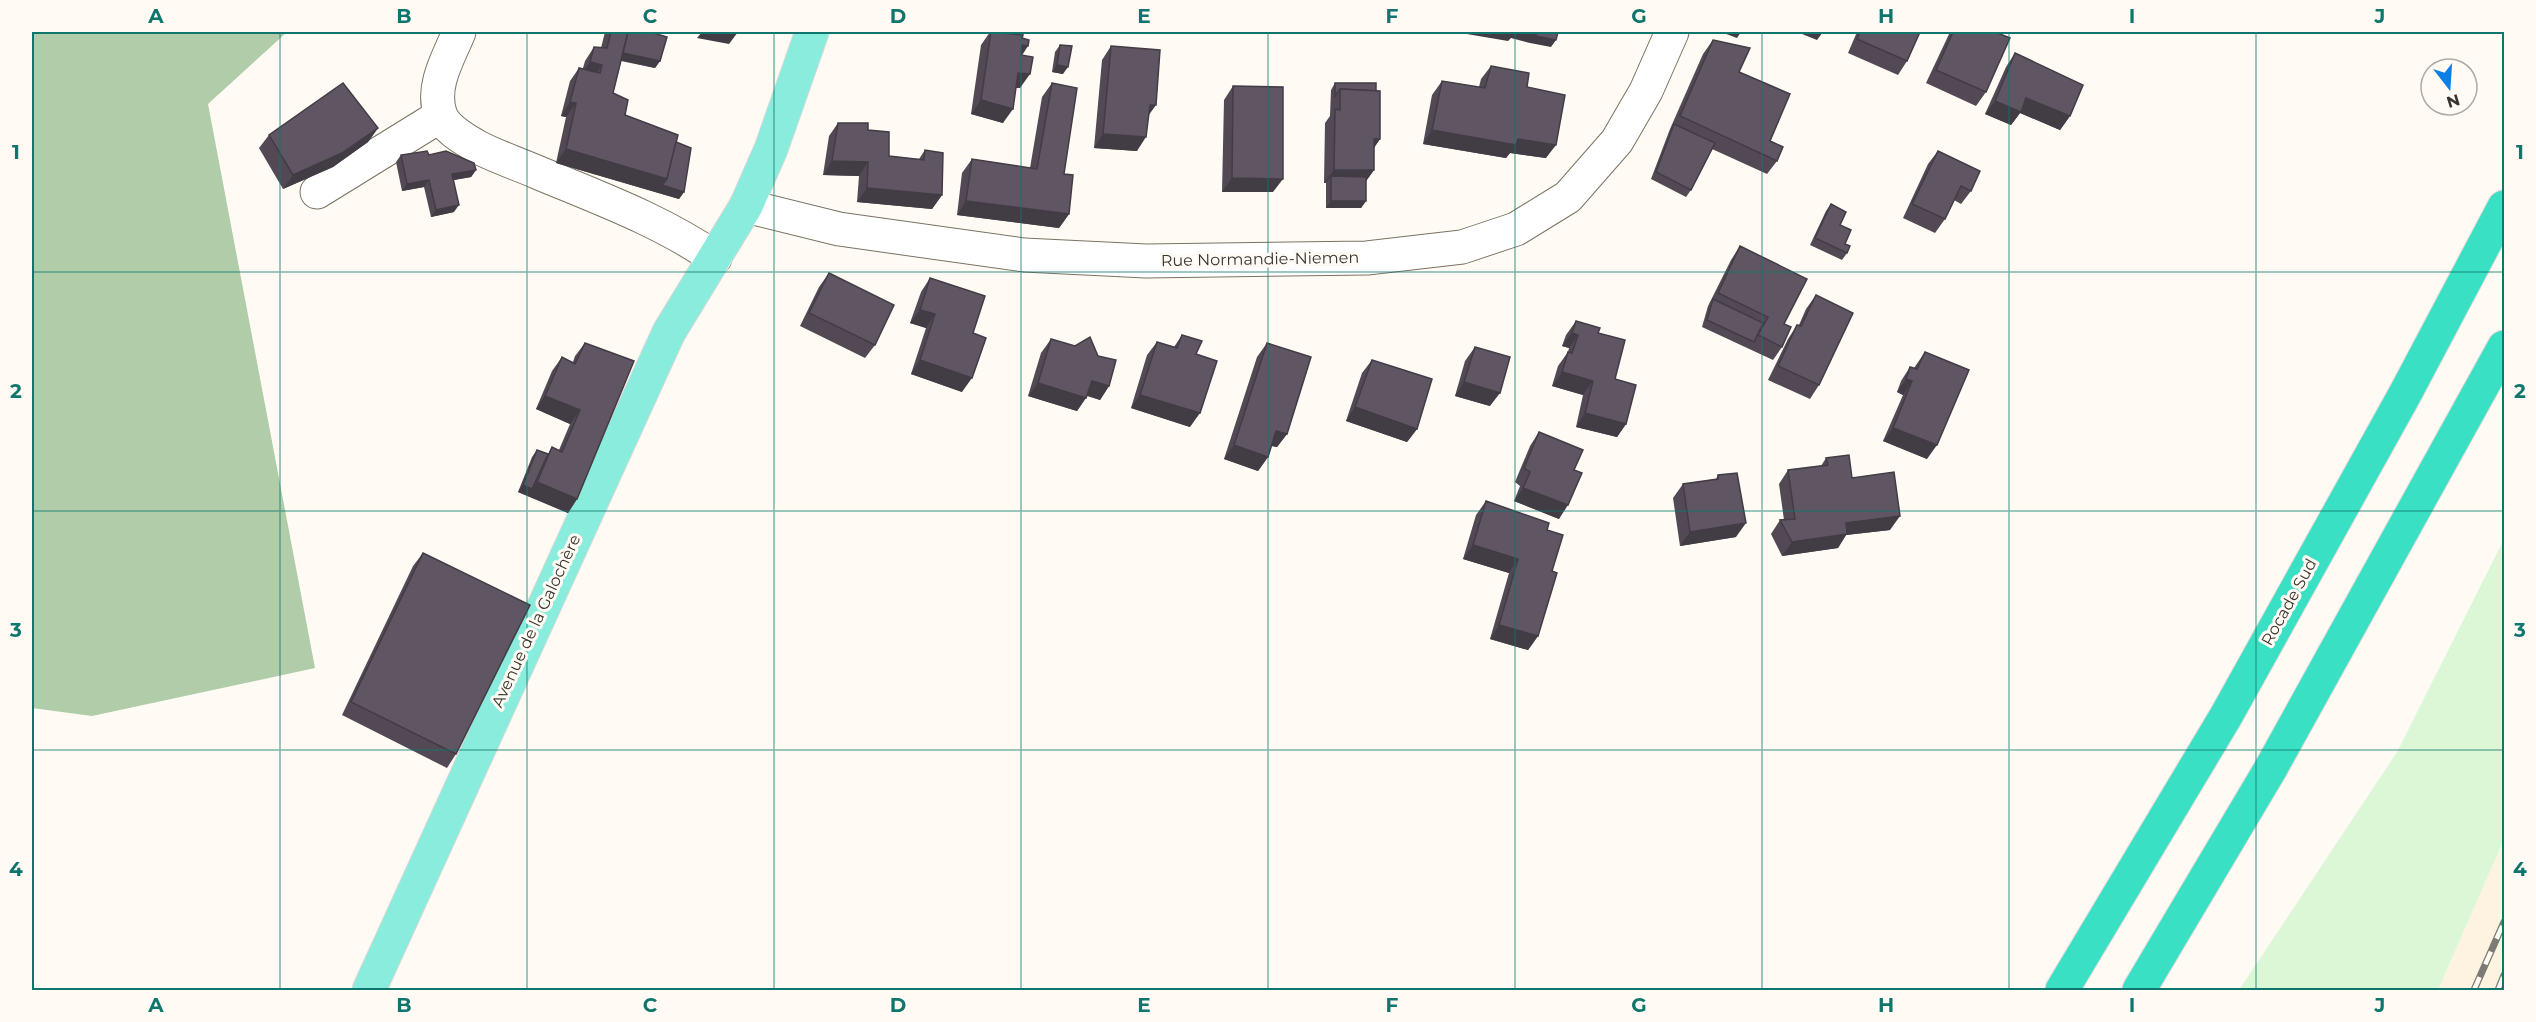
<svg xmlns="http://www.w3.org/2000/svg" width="2536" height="1022" viewBox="0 0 2536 1022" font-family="Montserrat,sans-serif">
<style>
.built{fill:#fdf3e0}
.green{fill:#dcf7d6}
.forest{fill:#b0cca9}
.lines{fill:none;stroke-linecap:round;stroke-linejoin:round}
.minor-casing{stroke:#7a7364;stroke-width:35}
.major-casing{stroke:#dbdad9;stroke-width:35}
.highway-casing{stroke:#dbdad9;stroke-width:35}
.minor{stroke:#fff;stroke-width:33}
.major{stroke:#89ecdc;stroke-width:33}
.highway{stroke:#3ae0c4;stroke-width:33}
.rail-casing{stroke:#7e7b74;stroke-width:7}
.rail{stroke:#fffbf4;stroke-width:4.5;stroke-dasharray:14;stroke-linecap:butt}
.wall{fill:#524955}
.shaded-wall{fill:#423c45}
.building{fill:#5f5563;stroke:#423c45;stroke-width:1.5}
.grid{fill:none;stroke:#0f766e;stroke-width:1.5;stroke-opacity:0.55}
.labels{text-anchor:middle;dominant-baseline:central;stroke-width:6;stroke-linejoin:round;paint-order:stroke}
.street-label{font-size:16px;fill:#37342d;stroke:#fffbf4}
.neatline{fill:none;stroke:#0f766e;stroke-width:2}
.grid-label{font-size:20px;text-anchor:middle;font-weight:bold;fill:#0f766e}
</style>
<rect width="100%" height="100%" fill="#fffbf4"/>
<polygon class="built" points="2504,839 2504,990 2438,990"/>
<polygon class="green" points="2504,539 2504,839 2438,990 2239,990 2397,752"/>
<polygon class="forest" points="32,32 287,32 208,104 315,668 92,716 32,708"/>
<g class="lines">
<defs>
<g id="minor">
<path d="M459,32C449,57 431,85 440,113C444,128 464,139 476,146C496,157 519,164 539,173C599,198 662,221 715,258"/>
<polyline points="317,192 440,116"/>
<polyline points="746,206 839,229 1024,255 1146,261 1367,258 1462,247 1516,229 1568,197 1617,141 1646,91 1672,32"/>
</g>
<polyline id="major" points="369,990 669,332 746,206 771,149 812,32"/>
<g id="highway">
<polyline points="2062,990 2226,716 2405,394 2504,207"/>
<polyline points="2139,990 2271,768 2504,347"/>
</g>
</defs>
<use href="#minor" class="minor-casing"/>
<use href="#major" class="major-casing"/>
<use href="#highway" class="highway-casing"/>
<use href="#minor" class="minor"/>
<use href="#major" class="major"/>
<use href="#highway" class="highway"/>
<defs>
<g id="rail">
<polyline points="2474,990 2504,922"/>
<polyline points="2498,990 2504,975"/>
</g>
</defs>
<use href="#rail" class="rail-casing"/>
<use href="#rail" class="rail"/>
</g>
<g class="wall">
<polygon points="605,32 650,32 660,61 655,68 621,61 613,93 625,115 676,142 684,192 679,199 556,163 566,117 561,116 570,81 579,68 583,68 585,61 594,47 601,48"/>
<polygon points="990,32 1022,55 1020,88 1016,88 1003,123 971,114 981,45"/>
<polygon points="1857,32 1920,32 1907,61 1898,75 1848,53"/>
<polygon points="1950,32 1995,32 1986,92 1976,106 1926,83"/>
<polygon points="1713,40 1739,72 1770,141 1777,161 1767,174 1712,149 1691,190 1686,197 1651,179 1670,129 1703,54"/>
<polygon points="1060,45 1063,74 1052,72 1055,52"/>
<polygon points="1111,46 1149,114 1137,151 1094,148 1102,60"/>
<polygon points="2015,53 2070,116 2060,130 2020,113 2011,125 1985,114 2006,67"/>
<polygon points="1491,66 1527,87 1546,158 1510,153 1506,158 1423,144 1432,95 1442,81 1479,87 1481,79"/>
<polygon points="1052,83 1069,214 1059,228 957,215 962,173 972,159 1030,168 1042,97"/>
<polygon points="1335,83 1376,91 1380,139 1374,148 1374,170 1366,181 1366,201 1361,208 1326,208 1326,183 1324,183 1325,123 1330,116 1331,90"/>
<polygon points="1233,86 1273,192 1222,192 1224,100"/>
<polygon points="838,123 868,130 889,156 919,159 925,150 942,195 932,209 857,202 859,176 823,175 829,136"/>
<polygon points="378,128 368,142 333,167 283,189 259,148 269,135"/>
<polygon points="1938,151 1971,191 1961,204 1954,200 1945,219 1935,233 1903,218 1928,164"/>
<polygon points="401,155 429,155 476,170 471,177 454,180 454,212 431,217 424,187 402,191 396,162"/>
<polygon points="1831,204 1840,225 1847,253 1842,260 1810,245 1826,211"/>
<polygon points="1740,246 1784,324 1782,347 1773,360 1702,327 1708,306 1731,260"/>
<polygon points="829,273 875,345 865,358 800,326 819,287"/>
<polygon points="930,278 973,333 962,392 911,374 926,328 910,323 921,292"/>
<polygon points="1816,295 1819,385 1810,399 1768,380 1788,339 1797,325 1799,325 1806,309"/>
<polygon points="1576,321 1598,333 1615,379 1626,424 1617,437 1576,427 1583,395 1552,386 1558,366 1568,352 1569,348 1562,346 1566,335"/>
<polygon points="1182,335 1196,354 1190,427 1131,408 1147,355 1157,342 1174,347"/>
<polygon points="1051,339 1109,386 1100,400 1087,396 1077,411 1028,396 1041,353"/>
<polygon points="585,343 577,499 568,513 518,492 532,457 537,450 548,454 552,447 559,450 570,424 536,409 552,371 562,357 573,362 575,356"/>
<polygon points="1267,343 1287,434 1277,447 1271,446 1268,457 1258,471 1224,459 1257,357"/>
<polygon points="1475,347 1490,406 1455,396 1465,361"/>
<polygon points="1925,352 1927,459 1883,441 1903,395 1897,392 1901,381 1910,367 1914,368"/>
<polygon points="1372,360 1417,429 1407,442 1346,421 1362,373"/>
<polygon points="1539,432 1574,470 1559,519 1514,501 1520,486 1515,482 1530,446"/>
<polygon points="1826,458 1852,478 1890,530 1846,535 1838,548 1782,556 1771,534 1780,520 1784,520 1779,484 1788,470 1821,466"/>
<polygon points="1718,475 1736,537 1680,546 1673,498 1683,484 1716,479"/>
<polygon points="1486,501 1547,530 1552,571 1538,636 1528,650 1490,639 1509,573 1463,559 1476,515"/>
<polygon points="423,553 456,754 447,768 342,715 413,566"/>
</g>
<g class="shaded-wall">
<polygon points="702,32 738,32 729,44 697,38"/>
<polygon points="1455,32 1538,32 1556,40 1551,47 1530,43 1511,38 1508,41"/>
<polygon points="1721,32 1741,32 1737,38"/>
<polygon points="1797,32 1823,32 1817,40"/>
<polygon points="1022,45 1028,46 1019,60"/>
<polygon points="620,52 660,61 655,68 615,59"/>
<polygon points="590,62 602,65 592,79 581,75"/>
<polygon points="1057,65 1068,67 1063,74 1052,72"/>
<polygon points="1018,73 1030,74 1020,88 1009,87"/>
<polygon points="2026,98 2070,116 2060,130 2020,113 2011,125 1985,114 1995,101"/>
<polygon points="981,100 1013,109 1003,123 971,114"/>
<polygon points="570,102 576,103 566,117 561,116"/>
<polygon points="1150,105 1156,105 1146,119"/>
<polygon points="378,128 368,142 333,167 283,189 293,175"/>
<polygon points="1432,130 1518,139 1556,145 1546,158 1510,153 1506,158 1423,144"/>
<polygon points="1103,134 1146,137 1137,151 1094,148"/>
<polygon points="1374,139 1380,139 1370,153"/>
<polygon points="566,149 667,179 684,192 679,199 556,163"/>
<polygon points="832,161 868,162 859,176 823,175"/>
<polygon points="476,170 471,177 448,181 452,174"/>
<polygon points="1334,170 1374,170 1364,184 1331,176 1326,183 1324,183"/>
<polygon points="1232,178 1283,179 1273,192 1222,192"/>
<polygon points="429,180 424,187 402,191 407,184"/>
<polygon points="867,188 942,195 932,209 857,202"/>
<polygon points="966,201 1069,214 1059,228 957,215"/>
<polygon points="1331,201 1366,201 1361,208 1326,208"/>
<polygon points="459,205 454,212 431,217 436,210"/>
<polygon points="920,310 935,314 926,328 910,323"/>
<polygon points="1572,333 1578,335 1569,348 1562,346"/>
<polygon points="920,360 972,378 962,392 911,374"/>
<polygon points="1562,372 1593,381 1583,395 1552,386"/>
<polygon points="1906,379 1912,381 1903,395 1897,392"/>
<polygon points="1092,381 1109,386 1100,400 1083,394"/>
<polygon points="1464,382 1500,393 1490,406 1455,396"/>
<polygon points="1038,383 1086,398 1077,411 1028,396"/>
<polygon points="1140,395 1200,413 1190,427 1131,408"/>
<polygon points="545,396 580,410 570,424 536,409"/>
<polygon points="1355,407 1417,429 1407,442 1346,421"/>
<polygon points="1585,413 1626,424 1617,437 1576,427"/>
<polygon points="1893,428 1937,445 1927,459 1883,441"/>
<polygon points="1276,431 1287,434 1277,447 1267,445"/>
<polygon points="1234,445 1268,457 1258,471 1224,459"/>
<polygon points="537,482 577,499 568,513 518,492 523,485 532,489"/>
<polygon points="1523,488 1568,505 1559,519 1514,501"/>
<polygon points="1900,516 1890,530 1846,535 1838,548 1782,556 1792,542 1846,523"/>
<polygon points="1746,523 1736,537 1680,546 1690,532"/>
<polygon points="1473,545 1518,559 1509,573 1463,559"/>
<polygon points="1499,625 1538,636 1528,650 1490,639"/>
</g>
<g class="building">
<polygon points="611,32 628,32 613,93 628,100 625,115 678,135 667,179 566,149 576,103 570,102 579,68 600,73 602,65 590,62 594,47 607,48"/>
<polygon points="628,32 650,32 667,37 660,61 623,53"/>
<polygon points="991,32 1023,35 1022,38 1029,40 1028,46 1022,45 1021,55 1033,57 1030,74 1018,73 1013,109 981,100"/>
<polygon points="1538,32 1558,32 1556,40 1535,36"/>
<polygon points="1860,32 1920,32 1907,61 1857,39"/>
<polygon points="1953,32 1995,32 2010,38 1986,92 1936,70"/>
<polygon points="1713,40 1750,48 1739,72 1790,94 1770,141 1783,147 1777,161 1680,116"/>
<polygon points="1060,45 1072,46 1068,67 1057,65"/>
<polygon points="1111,46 1160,50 1156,105 1150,105 1146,137 1103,134"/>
<polygon points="2015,53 2083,85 2070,116 2026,98 2021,112 1995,101"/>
<polygon points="1491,66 1529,73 1527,87 1565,95 1556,145 1518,139 1516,145 1432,130 1442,81 1485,88"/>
<polygon points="343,83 378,128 342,153 293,175 269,135"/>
<polygon points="1052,83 1077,88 1064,174 1073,175 1069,214 966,201 972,159 1037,169"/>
<polygon points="1335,83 1376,83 1376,91 1340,89 1335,96"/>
<polygon points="1233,86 1283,87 1283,179 1232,178"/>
<polygon points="1340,89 1380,91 1380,139 1374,139 1374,170 1334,170 1335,109 1340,110"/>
<polygon points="838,123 868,123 868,130 889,132 889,156 924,160 925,150 943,153 942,195 867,188 868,162 832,161"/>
<polygon points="1674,124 1715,143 1691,190 1656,172"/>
<polygon points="676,142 691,148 684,192 662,185 667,179"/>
<polygon points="427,151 429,155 446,151 474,163 476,170 452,174 459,205 436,210 429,180 407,184 401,155"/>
<polygon points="1938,151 1980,171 1971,191 1961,186 1945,219 1912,204"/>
<polygon points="1331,176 1366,177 1366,201 1331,201"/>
<polygon points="1831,204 1846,212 1840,225 1851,230 1845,244 1850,246 1847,253 1815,238"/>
<polygon points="1740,246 1807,279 1784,324 1791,327 1782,347 1758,335 1768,317 1718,293"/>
<polygon points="829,273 894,305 875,345 809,313"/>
<polygon points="930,278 985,296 973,333 986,338 972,378 920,360 935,314 920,310"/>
<polygon points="1816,295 1853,313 1819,385 1778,366 1797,325 1801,326"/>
<polygon points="1713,299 1763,323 1754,342 1707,320"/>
<polygon points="1576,321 1600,328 1598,333 1625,340 1615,379 1636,385 1626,424 1585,413 1593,381 1562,372 1568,352 1572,353 1578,335 1572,333"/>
<polygon points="1182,335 1202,341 1196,354 1217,361 1200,413 1140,395 1157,342 1177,348"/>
<polygon points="1090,337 1098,356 1116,360 1109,386 1092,381 1086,398 1038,383 1051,339 1075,346"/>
<polygon points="585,343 634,361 577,499 537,482 552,447 562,452 580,410 545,396 562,357 575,364"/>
<polygon points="1267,343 1311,357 1287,434 1276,431 1268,457 1234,445"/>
<polygon points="1475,347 1510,357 1500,393 1464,382"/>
<polygon points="1925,352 1969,370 1937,445 1893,428 1912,381 1906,379 1910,367 1917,369"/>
<polygon points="1372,360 1432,379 1417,429 1355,407"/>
<polygon points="1539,432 1583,450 1574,470 1582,473 1568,505 1523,488 1530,472 1524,468"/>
<polygon points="537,450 548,454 532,489 523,485"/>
<polygon points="1849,455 1852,478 1894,472 1900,516 1846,523 1847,534 1792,542 1780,520 1795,519 1788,470 1828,465 1826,458"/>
<polygon points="1737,473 1746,523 1690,532 1683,484 1718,479 1718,475"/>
<polygon points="1486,501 1549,523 1547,530 1563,535 1552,571 1557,573 1538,636 1499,625 1518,559 1473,545"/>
<polygon points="423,553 530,605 456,754 351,702"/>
</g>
<path class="grid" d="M280,32V990M527,32V990M774,32V990M1021,32V990M1268,32V990M1515,32V990M1762,32V990M2009,32V990M2256,32V990M32,272H2504M32,511H2504M32,750H2504"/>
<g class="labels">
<g class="street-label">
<text transform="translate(1260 259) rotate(-1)">Rue Normandie-Niemen</text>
<text transform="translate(2289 602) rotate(-61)">Rocade Sud</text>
<text transform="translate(536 621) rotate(-65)">Avenue de la Galochère</text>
</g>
</g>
<rect width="2536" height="1022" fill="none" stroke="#fffbf4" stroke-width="66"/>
<g transform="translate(2449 87) rotate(163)"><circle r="28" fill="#fffbf4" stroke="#afaba4" stroke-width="1.5"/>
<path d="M0-4.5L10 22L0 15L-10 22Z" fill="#0c7ee5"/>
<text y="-9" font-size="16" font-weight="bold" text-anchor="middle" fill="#37342d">N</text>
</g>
<rect x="33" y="33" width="2470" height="956" class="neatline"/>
<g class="grid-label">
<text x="156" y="23">A</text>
<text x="404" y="23">B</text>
<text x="650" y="23">C</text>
<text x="898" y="23">D</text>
<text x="1144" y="23">E</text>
<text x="1392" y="23">F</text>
<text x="1639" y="23">G</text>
<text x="1886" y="23">H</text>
<text x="2132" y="23">I</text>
<text x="2380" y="23">J</text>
<text x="16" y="159">1</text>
<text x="2520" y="159">1</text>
<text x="16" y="398">2</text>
<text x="2520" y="398">2</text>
<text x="16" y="637">3</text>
<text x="2520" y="637">3</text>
<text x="16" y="876">4</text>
<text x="2520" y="876">4</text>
<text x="156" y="1012">A</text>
<text x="404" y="1012">B</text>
<text x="650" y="1012">C</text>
<text x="898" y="1012">D</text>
<text x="1144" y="1012">E</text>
<text x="1392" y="1012">F</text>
<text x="1639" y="1012">G</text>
<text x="1886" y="1012">H</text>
<text x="2132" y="1012">I</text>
<text x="2380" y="1012">J</text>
</g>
</svg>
